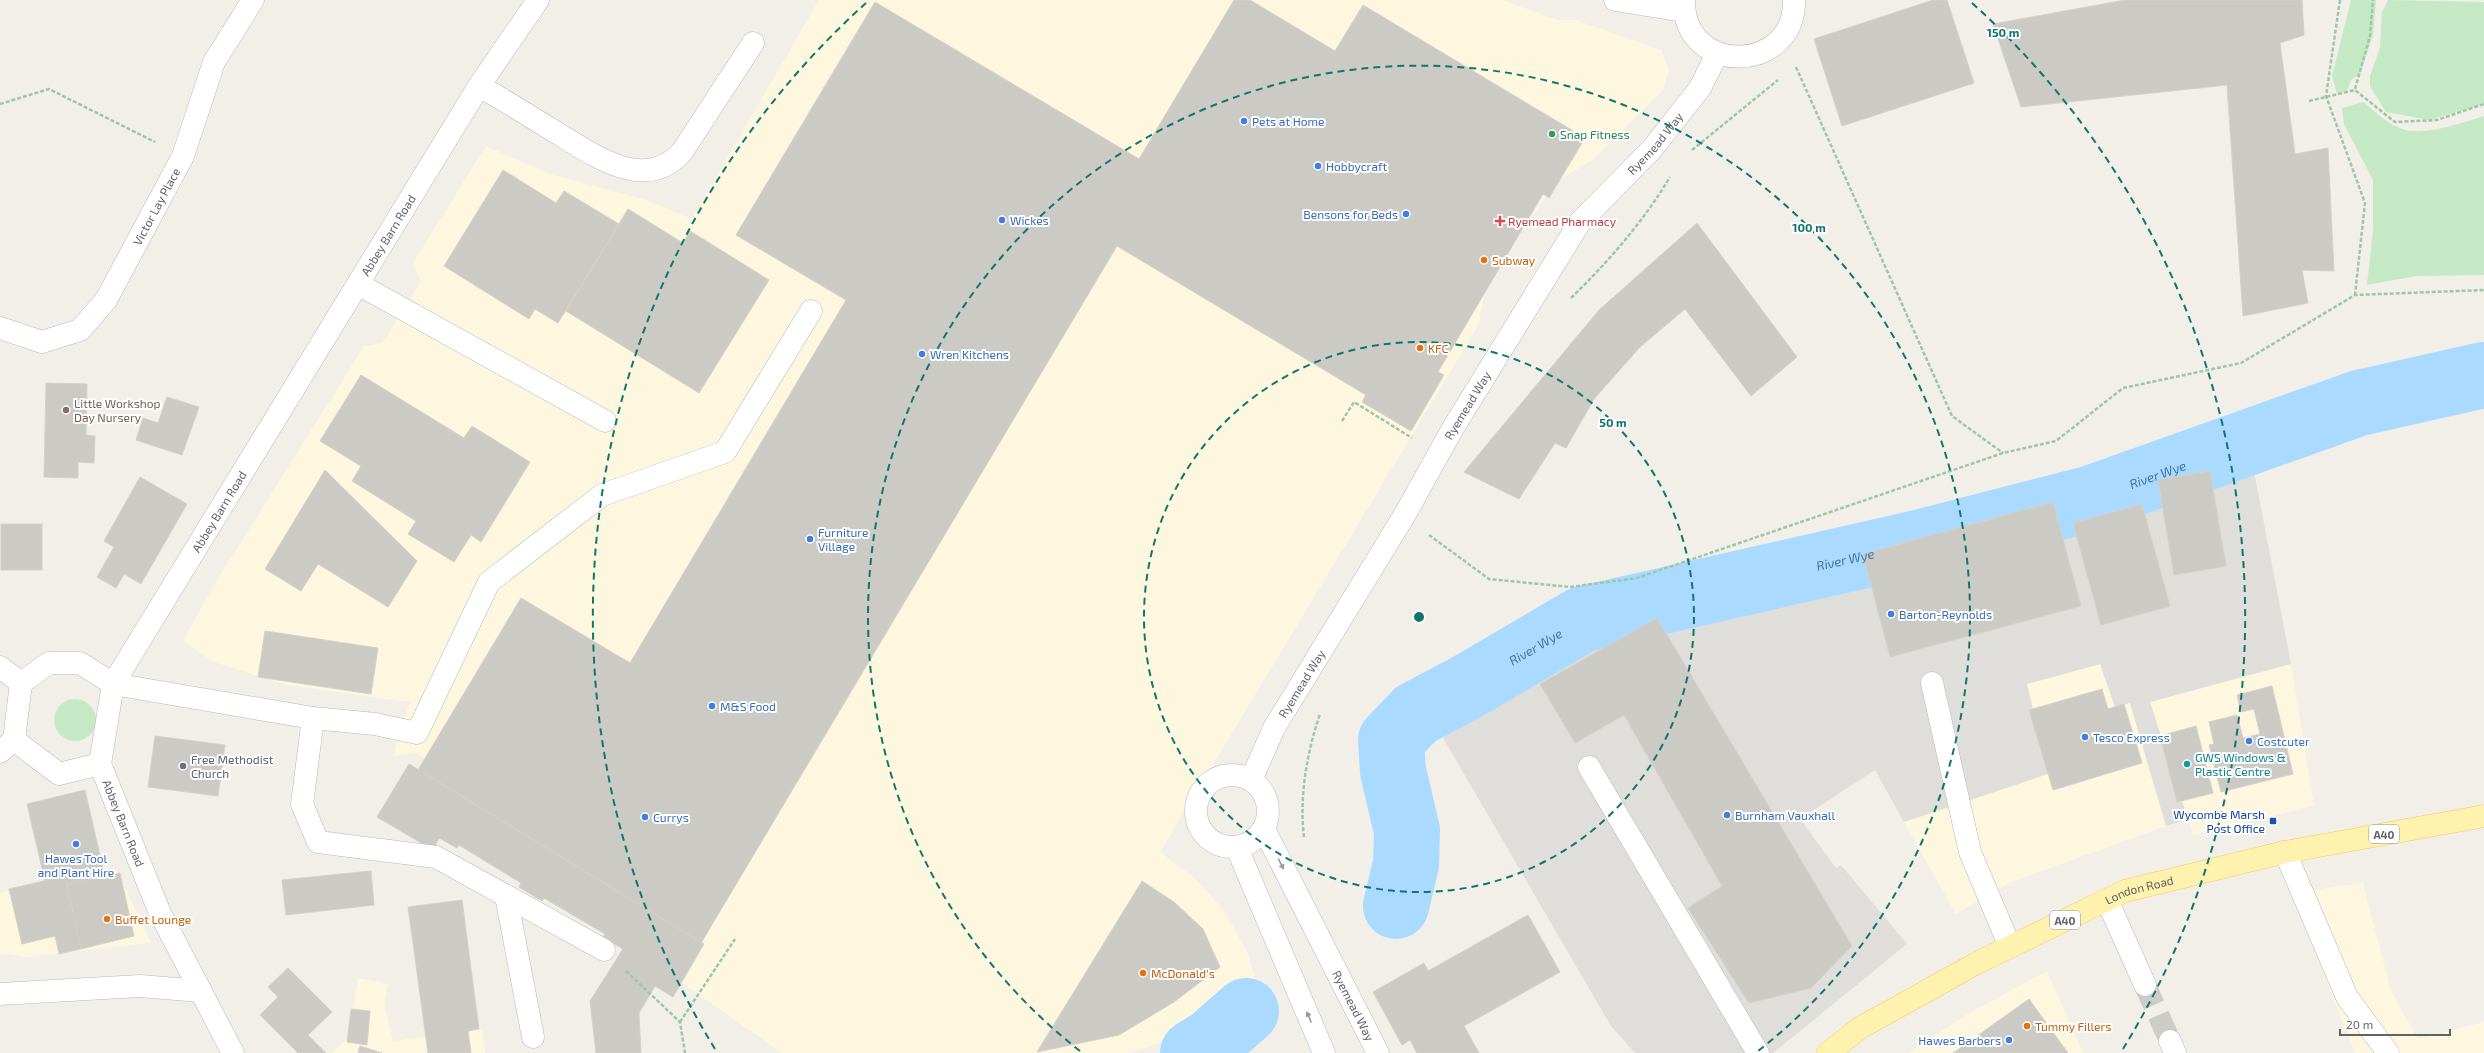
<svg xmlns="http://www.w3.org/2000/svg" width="2484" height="1053" viewBox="0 0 2484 1053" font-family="'Exo 2',sans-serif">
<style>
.commercial{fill:#fef7e0}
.industrial{fill:#e0deda}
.green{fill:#c5e8c5}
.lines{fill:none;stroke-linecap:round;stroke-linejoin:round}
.river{stroke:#aadaff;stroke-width:66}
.building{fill:#cccac5;stroke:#d6d1c6}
.minor-tunnel{stroke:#ccccc8;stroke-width:22;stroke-dasharray:22 11;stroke-linecap:butt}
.minor-casing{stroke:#b5b8bc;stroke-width:23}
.major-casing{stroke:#f2c960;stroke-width:23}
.path{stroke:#9cc7a9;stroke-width:2.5;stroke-dasharray:4 2;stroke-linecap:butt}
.minor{stroke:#fff;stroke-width:22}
.major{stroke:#fff2af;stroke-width:22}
.oneway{fill:#979a9d}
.ring{fill:none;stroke:#0f766e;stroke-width:2;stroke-dasharray:7 5}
.shop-dot{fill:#3f7fe0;stroke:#fff;stroke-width:1.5}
.leisure-dot{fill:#2e9e5b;stroke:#fff;stroke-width:1.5}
.health-dot{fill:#e0444e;stroke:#fff;stroke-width:1.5}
.food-dot{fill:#e8710a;stroke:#fff;stroke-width:1.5}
.education-dot{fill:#8d6e63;stroke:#fff;stroke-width:1.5}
.culture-dot{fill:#0f9aa8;stroke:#fff;stroke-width:1.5}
.worship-dot{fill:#6b7280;stroke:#fff;stroke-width:1.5}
.transit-dot{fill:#1a4fb4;stroke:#fff;stroke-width:1.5}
.labels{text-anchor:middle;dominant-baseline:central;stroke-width:4;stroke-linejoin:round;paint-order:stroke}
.shield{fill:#fff;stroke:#8f9295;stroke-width:1}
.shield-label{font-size:11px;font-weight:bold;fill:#5f6368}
.shop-label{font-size:12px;fill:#366cbe;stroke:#fff;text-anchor:start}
.leisure-label{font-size:12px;fill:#27864d;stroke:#fff;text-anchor:start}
.street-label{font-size:12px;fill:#5f6368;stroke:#fff}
.health-label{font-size:12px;fill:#be3a42;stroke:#fff;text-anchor:start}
.food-label{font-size:12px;fill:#c56008;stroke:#fff;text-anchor:start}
.education-label{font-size:12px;fill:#785e54;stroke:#fff;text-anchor:start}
.culture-label{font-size:12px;fill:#0d838f;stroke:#fff;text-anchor:start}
.worship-label{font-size:12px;fill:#5b616d;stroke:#fff;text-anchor:start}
.transit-label{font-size:12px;fill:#164399;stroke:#fff;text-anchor:end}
.water-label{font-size:13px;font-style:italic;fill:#4174aa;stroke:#fff}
.centre{fill:#0f766e;stroke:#fff;stroke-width:2}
.ring-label{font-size:12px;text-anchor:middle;font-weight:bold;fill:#0f766e;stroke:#fff;stroke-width:4;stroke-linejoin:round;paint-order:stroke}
</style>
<rect width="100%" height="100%" fill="#f1efe8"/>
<g class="commercial">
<polygon points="819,0 1502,0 1558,20 1576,20 1661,50 1669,69 1663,90 1594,159 1557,181 1487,281 1478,326 1160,852 1196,879 1226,913 1248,954 1258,987 1185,1034 1130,1053 782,1053 655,964 686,915 416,753 393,756 410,702 287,685 214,662 183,641 213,587 364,346 382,343 421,282 413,263 486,146 550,174 643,199 692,219"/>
<polygon points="2100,664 2115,707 2130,703 2166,826 2011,882 1956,914 1904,822 2048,774 2027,684"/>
<polygon points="2291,664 2314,806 2193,835 2150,702"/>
<polygon points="117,870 151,943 25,957 0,953 0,893"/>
<polygon points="2363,883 2391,991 2418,1039 2484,1022 2484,1053 2355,1053 2292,893"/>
<polygon points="2047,971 2083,1053 1908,1053 1973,1011"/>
<polygon points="358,978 388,984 384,1005 393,1041 482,1029 485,1053 332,1053 348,1038"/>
</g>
<polygon class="industrial" points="2244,419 2291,664 2150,702 2188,819 2166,826 2130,703 2115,707 2100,664 2027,684 2048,774 1904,822 1875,770 1800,819 1836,868 1841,865 1907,944 1773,1053 1635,1053 1611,1026 1435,724 1659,611 1797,567 2057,502 2158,464 2190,441"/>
<g class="green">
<polygon points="2351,0 2376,0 2373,35 2360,74 2351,80 2347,91 2337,94 2332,76"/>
<polygon points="2388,0 2484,2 2484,104 2429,120 2386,112 2370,86 2370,76 2380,48 2382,12"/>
<path d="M2364,102C2376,113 2390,126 2405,130C2426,135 2464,123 2484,116V275L2416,276L2367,285L2373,231V180L2344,124L2342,108Z"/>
<circle cx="75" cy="720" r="21"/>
</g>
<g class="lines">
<g class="river">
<path id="s1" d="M1396,906L1406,864L1407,831L1393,771L1391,740L1416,714L1467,687L1583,619L1918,543L2089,499L2359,403L2484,375"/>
<polyline points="1193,1053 1212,1041 1246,1011"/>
</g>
</g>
<g class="building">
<polygon points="1234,0 1250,0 1335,51 1363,5 1585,138 1549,198 1543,194 1438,372 1444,375 1411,431 1362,402 1366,395 1117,246 701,943 418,770 521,598 630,663 846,300 736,235 875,2 1139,159"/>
<polygon points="1933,0 1947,0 1974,83 1842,126 1814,39"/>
<polygon points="2125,0 2302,0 2304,35 2280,43 2295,154 2328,148 2334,271 2302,270 2308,303 2243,316 2227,85 2021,107 1993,24"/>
<polygon points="503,170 556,203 564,191 619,224 558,323 535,309 529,319 444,266"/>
<polygon points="628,209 683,243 690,231 769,280 699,393 566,311"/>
<polygon points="1697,223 1797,357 1751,396 1685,309 1640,347 1594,399 1566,448 1555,443 1519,499 1464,472 1599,310"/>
<polygon points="361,375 464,438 472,426 530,462 481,542 471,535 454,562 408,534 416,521 352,481 361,466 320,441"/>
<polygon points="46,383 87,384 86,435 95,436 94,463 78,462 78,478 44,477"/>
<polygon points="167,397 199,407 182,455 136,440 143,418 158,423"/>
<polygon points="325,470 417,561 388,607 318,564 301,591 265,569"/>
<polygon points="2210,471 2226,566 2174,575 2158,480"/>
<polygon points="140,477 187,504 141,584 124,574 116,588 97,577 114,547 104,541"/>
<polygon points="2053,502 2081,606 1890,657 1863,554"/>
<polygon points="2142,504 2170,606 2101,625 2073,523"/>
<rect x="1" y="524" width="41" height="46"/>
<polygon points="1657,618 1852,946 1811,988 1749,1003 1688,908 1722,886 1624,715 1575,743 1540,684"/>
<polygon points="265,631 378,648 371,694 258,677"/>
<polygon points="2272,686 2293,774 2221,792 2209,745 2214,744 2209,722 2237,715 2243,738 2260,734 2254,709 2241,712 2237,695"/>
<polygon points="2102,689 2108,709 2124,704 2142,763 2053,790 2029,710"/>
<polygon points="2196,726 2213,793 2177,802 2160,736"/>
<polygon points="155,736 225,745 218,796 148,787"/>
<polygon points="409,764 704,944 673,997 655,986 639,1013 641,1053 596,1053 590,1001 623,949 603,937 605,934 544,898 542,901 519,887 521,883 459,845 457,848 439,838 433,850 377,817"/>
<polygon points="85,790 105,877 66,885 65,876 45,881 27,804"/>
<polygon points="371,871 374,905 286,915 282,880"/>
<polygon points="120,873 134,936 81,949 66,885"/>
<polygon points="65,876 81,949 59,954 55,936 22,944 9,889"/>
<polygon points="1142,881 1174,902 1203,929 1220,967 1174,1002 1119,1035 1037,1052"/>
<polygon points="462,900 479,1029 468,1031 471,1053 428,1053 408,907"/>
<polygon points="1528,915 1560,972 1464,1026 1479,1053 1417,1053 1410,1040 1402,1045 1373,992 1424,963 1428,971"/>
<polygon points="288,968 332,1012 308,1035 326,1053 298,1053 260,1015 278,997 268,987"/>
<polygon points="2029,999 2068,1053 1953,1053"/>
<polygon points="351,1009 370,1011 367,1045 347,1042"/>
<polygon points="360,1046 382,1053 358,1053"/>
</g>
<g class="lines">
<polyline class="minor-tunnel" points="2145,985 2170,1041"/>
<defs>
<g id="minor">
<polyline points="1615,0 1684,11"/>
<path d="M1684,0C1683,77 1796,74 1794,0"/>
<path d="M479,86C504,100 528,115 552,130C590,152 643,195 682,152L753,43"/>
<polyline points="358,284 605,421"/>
<path id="s2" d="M0,328L42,342L80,330L106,300L183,156L214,62L253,0"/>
<polyline points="0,667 21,683"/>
<polyline points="1932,683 1970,852 2010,947"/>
<polyline points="313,718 375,724 417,733 489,582 602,495 725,452 811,311"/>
<polyline points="0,752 14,740"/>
<polyline points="100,764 59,774 14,740 21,683 49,663 80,663 113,684 313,718 302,804 318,842 436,857 604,950"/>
<polyline points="1589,767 1758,1053"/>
<circle cx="1232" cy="811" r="36"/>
<path id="s3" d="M1251,780L1274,728L1404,516L1453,428L1580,222L1652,149L1700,88L1717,54"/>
<path id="s4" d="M1264,829L1378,1053"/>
<polyline points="1237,848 1324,1053"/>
<polyline points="2285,852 2347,997 2388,1053"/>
<polyline points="506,896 533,1037"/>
<polyline points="2107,900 2145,985"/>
<polyline points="0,994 140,986 201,991"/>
<polyline points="2170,1041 2175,1053"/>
<path id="s5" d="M233,1053L160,913L100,764L113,684L479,86L538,0"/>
</g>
<g id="major">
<path id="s6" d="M1828,1053L1860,1028L1975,964L2125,891L2285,852L2484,816"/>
</g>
</defs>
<use href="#minor" class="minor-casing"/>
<use href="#major" class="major-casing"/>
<g class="path">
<polyline points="2340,0 2326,96 2365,203 2355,295"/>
<polyline points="1796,67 1952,416 2003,453"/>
<polyline points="2355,89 2370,36 2373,0"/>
<polyline points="2309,101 2355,90 2395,122 2437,120 2484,104"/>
<polyline points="0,104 49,89 155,142"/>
<polyline points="1692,150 1778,80"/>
<path d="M1571,298C1609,261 1643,222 1670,177"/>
<polyline points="1342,421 1354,402 1412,438"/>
<polyline points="1429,535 1489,579 1570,587 1637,578 2003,453 2056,441 2123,388 2241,363 2355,295 2484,290"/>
<path d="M1304,837C1299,797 1307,752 1320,714"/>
<polyline points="626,971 680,1022 685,1053"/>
<polyline points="680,1022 735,939"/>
</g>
<use href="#minor" class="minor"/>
<use href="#major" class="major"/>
</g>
<defs><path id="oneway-solid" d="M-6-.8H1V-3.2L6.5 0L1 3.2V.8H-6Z"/></defs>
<g class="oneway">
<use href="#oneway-solid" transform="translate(1281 864) rotate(63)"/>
<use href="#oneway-solid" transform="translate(1309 1017) rotate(-113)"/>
</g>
<g class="ring">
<circle cx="1419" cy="617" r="275"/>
<path d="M1080 1051A551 551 0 1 1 1758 1051"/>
<path d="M715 1049A826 826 0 0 1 866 3M1972 3A826 826 0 0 1 2123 1049"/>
</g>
<g class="shop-dot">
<circle cx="1244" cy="121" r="4"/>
<circle cx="1318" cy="166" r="4"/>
<circle cx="1406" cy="214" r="4"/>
<circle cx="1002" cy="220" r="4"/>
<circle cx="922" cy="354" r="4"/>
<circle cx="810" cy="539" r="4"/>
<circle cx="1891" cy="614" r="4"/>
<circle cx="712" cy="706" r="4"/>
<circle cx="2085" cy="737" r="4"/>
<circle cx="2249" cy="741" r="4"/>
<circle cx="1727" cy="815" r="4"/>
<circle cx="645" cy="817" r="4"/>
<circle cx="76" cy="844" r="4"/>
<circle cx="2009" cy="1040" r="4"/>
</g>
<circle class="leisure-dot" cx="1552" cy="134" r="4"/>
<path class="health-dot" d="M1498 215h4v4h4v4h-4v4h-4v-4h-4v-4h4z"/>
<g class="food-dot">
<circle cx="1484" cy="260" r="4"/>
<circle cx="1420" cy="348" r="4"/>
<circle cx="107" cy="919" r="4"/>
<circle cx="1143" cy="973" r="4"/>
<circle cx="2027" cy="1026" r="4"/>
</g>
<circle class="education-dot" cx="66" cy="410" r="4"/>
<circle class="culture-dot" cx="2187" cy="764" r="4"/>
<circle class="worship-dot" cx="183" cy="766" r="4"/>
<rect class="transit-dot" x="2269" y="817" width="8" height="8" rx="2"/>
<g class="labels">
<g class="shield">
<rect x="2369" y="825" width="30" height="18" rx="3"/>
<rect x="2050" y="911" width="30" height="18" rx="3"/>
</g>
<g class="shield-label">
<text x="2384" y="834">A40</text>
<text x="2065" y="920">A40</text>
</g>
<g class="shop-label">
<text x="1252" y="121">Pets at Home</text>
<text x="1326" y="166">Hobbycraft</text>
<text x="1398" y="214" text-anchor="end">Bensons for Beds</text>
<text x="1010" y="220">Wickes</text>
<text x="930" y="354">Wren Kitchens</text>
<text x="818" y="532">Furniture<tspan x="818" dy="14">Village</tspan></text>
<text x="1899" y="614">Barton-Reynolds</text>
<text x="720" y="706">M&amp;S Food</text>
<text x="2093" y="737">Tesco Express</text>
<text x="2257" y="741">Costcuter</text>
<text x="1735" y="815">Burnham Vauxhall</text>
<text x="653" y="817">Currys</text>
<text x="76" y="858" text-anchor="middle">Hawes Tool<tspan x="76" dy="14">and Plant Hire</tspan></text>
<text x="2001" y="1040" text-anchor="end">Hawes Barbers</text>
</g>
<g class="leisure-label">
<text x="1560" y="134">Snap Fitness</text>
</g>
<g class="street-label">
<text stroke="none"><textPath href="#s3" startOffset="757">Ryemead Way</textPath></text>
<text stroke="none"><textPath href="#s2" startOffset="230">Victor Lay Place</textPath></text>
<text stroke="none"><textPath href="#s5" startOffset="926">Abbey Barn Road</textPath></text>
<text stroke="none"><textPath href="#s3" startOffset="433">Ryemead Way</textPath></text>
<text stroke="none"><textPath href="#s5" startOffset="602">Abbey Barn Road</textPath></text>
<text stroke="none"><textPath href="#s3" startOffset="109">Ryemead Way</textPath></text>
<text transform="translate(124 823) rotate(68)">Abbey Barn Road</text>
<text stroke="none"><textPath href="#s6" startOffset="353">London Road</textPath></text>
<text stroke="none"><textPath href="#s4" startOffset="198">Ryemead Way</textPath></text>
</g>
<g class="health-label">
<text x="1508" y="221">Ryemead Pharmacy</text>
</g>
<g class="food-label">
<text x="1492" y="260">Subway</text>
<text x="1428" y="348">KFC</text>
<text x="115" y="919">Buffet Lounge</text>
<text x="1151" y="973">McDonald's</text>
<text x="2035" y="1026">Tummy Fillers</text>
</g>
<g class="education-label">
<text x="74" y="403">Little Workshop<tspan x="74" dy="14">Day Nursery</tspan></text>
</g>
<g class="culture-label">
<text x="2195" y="757">GWS Windows &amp;<tspan x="2195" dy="14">Plastic Centre</tspan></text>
</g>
<g class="worship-label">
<text x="191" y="759">Free Methodist<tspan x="191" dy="14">Church</tspan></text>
</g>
<g class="transit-label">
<text x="2265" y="814">Wycombe Marsh<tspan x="2265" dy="14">Post Office</tspan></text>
</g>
<g class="water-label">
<text stroke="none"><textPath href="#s1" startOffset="990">River Wye</textPath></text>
<text stroke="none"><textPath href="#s1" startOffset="666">River Wye</textPath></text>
<text stroke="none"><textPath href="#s1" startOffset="342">River Wye</textPath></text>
</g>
</g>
<circle cx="1419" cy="617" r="6" class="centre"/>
<g class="ring-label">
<text x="2003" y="37">150 m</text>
<text x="1809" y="232">100 m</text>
<text x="1613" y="427">50 m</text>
</g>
<path d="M2340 1029v6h110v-6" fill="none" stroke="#5f6368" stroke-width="2"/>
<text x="2346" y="1029" font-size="12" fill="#5f6368" stroke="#ffffff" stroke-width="3" paint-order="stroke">20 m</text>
</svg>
